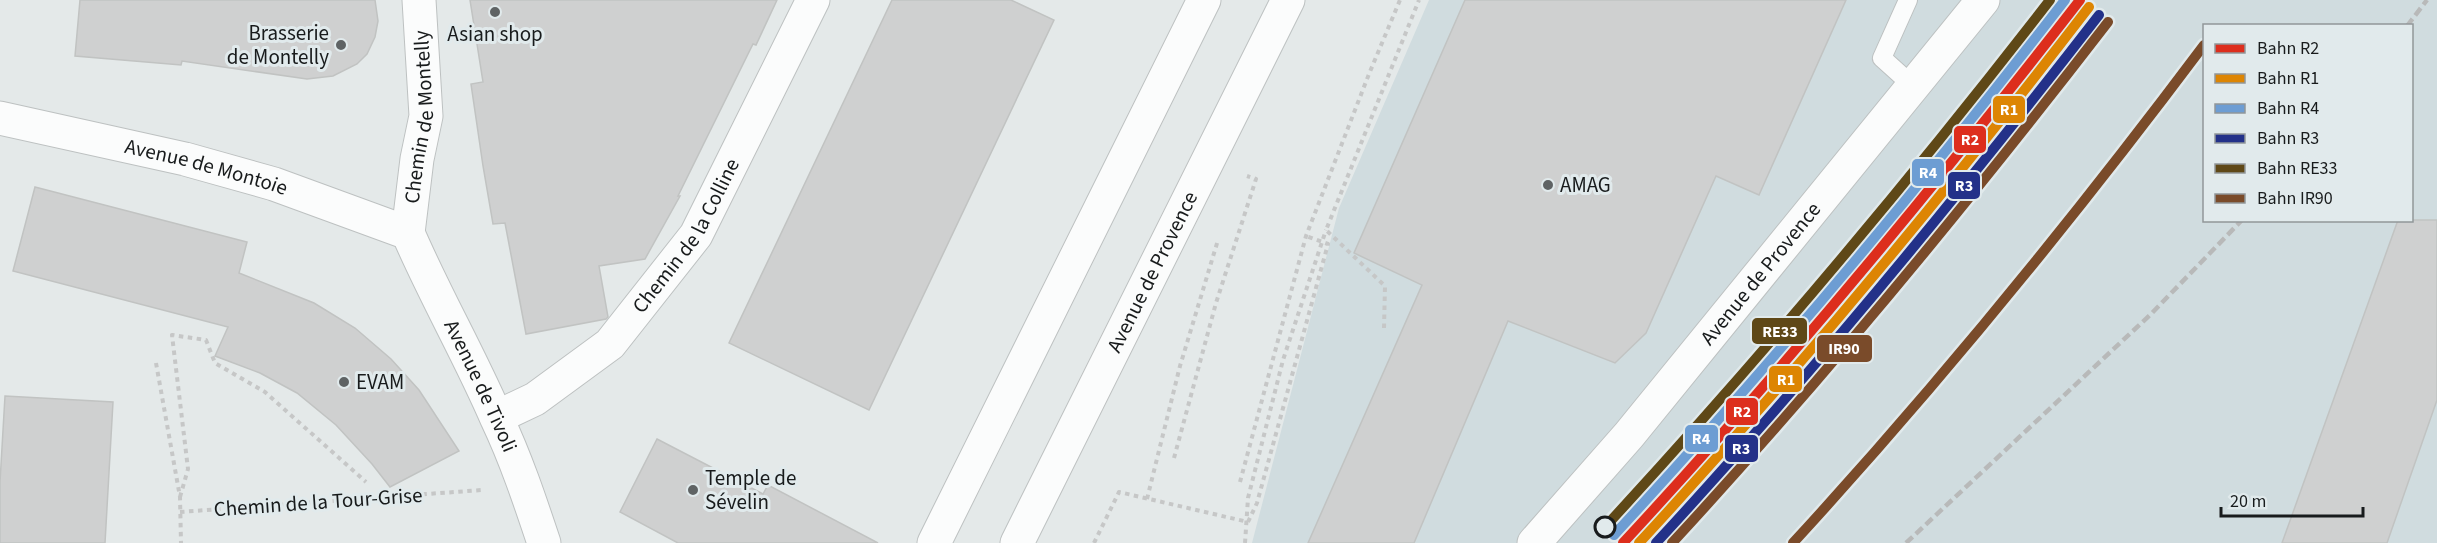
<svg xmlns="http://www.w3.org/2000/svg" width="2437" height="543" viewBox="0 0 2437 543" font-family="'Source Sans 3',sans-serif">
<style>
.built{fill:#d0dcdf;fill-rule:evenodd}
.building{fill:#cfd0d0;stroke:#c1c3c2;stroke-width:1.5}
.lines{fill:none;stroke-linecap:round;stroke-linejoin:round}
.lane-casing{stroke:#bdc1c1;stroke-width:20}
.street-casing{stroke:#bdc1c1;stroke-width:35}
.secondary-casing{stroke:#bdc1c1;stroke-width:35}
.primary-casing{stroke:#bdc1c1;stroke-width:35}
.path{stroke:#c6c7c7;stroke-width:4;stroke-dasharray:4.5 4.5;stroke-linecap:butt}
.lane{stroke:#fbfcfc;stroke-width:18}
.street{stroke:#fbfcfc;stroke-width:33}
.secondary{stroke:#fbfcfc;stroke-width:33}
.primary{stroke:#fbfcfc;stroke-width:33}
.rail{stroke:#b8b9b9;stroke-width:4.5;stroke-dasharray:9 4.5;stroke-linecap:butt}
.path-bridge{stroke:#c6c7c7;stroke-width:4;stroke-dasharray:4.5 4.5;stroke-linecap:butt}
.rail-1-casing{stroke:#e1eaec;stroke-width:15}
.rail-2-casing{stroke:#e1eaec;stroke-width:15}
.rail-3-casing{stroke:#e1eaec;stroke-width:15}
.rail-4-casing{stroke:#e1eaec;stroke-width:15}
.rail-5-casing{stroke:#e1eaec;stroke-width:15}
.rail-6-casing{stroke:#e1eaec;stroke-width:15}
.rail-1{stroke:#dd2e1d;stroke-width:10}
.rail-2{stroke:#dd8503;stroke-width:10}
.rail-3{stroke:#6d9dd3;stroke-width:10}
.rail-4{stroke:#233189;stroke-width:10}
.rail-5{stroke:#5f4817;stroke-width:10}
.rail-6{stroke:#7a4b2a;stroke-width:10}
.poi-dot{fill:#5f6364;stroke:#e1eaec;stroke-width:2}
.stop-dot{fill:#e1eaec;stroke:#181b1c;stroke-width:3}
.labels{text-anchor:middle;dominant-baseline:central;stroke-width:6;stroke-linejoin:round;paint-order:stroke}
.poi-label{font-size:21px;fill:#181b1c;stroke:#e1eaec;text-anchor:start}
.street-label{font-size:21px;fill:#181b1c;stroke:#e1eaec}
.line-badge{stroke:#e1eaec;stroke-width:2}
.badge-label{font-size:16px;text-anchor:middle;font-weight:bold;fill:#fff}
</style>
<rect width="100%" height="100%" fill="#e4e9e9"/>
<path class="built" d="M1429,0H2437V543H1252L1339,208ZM2204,26H2412V220H2204Z"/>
<g class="building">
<polygon points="80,0 375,0 378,21 375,37 367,54 357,64 333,76 307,79 182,61 181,65 75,56"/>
<polygon points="470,0 777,0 756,45 753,44 678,196 680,196 645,259 599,266 608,317 606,319 526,334 505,223 493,224 483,166 471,84 483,82"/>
<polygon points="892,0 1011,0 1054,20 869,410 729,343"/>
<polygon points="1465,0 1846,0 1759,195 1716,176 1646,333 1615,363 1508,321 1414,543 1308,543 1422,285 1354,253"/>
<polygon points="35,187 247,242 239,273 314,303 355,328 391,359 419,390 459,451 390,487 372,464 336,425 297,393 260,373 215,356 228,327 13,271"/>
<polygon points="2398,220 2437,220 2437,400 2387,543 2282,543"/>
<polygon points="5,396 113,402 105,543 0,543 0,482"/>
<polygon points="657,439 763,494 768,485 878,543 678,543 620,512"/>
</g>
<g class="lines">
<defs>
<polyline id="lane" points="1908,0 1882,58 1913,86"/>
<g id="street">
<path id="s1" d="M408,233L417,159L426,116L419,0"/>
<path id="s2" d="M497,417L535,399L610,344L696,235L813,0"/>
<path id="s3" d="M1534,543L1629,435L1983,0"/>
</g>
<g id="secondary">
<path id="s4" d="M0,118L185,159L274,184L408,233C435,296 470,356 497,419C516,459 530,501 544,543"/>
</g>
<g id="primary">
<polyline points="934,543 1204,0"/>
<path id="s5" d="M1017,543L1288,0"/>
</g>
</defs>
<use href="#lane" class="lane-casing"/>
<use href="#street" class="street-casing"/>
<use href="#secondary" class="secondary-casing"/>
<use href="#primary" class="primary-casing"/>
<g class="path">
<polyline points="1384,328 1385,286 1326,230 1419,0"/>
<polyline points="156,363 180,497 181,543"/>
<polyline points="1174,458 1216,303 1256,179 1247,176"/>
<polyline points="1240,482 1306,236 1369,74 1400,0"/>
<polyline points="180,497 188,469 172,335 206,340 215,363 265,392 366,482"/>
<polyline points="1147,499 1180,366 1218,240"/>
<polyline points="180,512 482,490"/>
<polyline points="1094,543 1119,492 1248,522"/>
<polyline points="1245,543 1248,498 1283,360 1326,230"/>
</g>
<use href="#lane" class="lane"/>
<use href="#street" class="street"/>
<use href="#secondary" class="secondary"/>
<use href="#primary" class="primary"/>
<g class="rail">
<polyline points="2407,26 2427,0"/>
<polyline points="1906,543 2150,315 2242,220"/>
</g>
<polyline class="path-bridge" points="1248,522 1257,503 1328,244 1306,236"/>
<defs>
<path id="rail-1" d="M1623,543C1784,369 1935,187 2080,0"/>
<path id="rail-2" d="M1639,543C1798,371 1947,192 2089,7"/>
<path id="rail-3" d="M1614,535C1773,363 1922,185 2065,0"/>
<path id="rail-4" d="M1656,543C1812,374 1958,197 2099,15"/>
<path id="rail-5" d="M1605,527C1761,358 1909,182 2050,0"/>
<g id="rail-6">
<path d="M1672,543C1826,376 1970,201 2108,22"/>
<path d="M1793,543C1939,384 2075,217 2204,45"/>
</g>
</defs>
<use href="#rail-1" class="rail-1-casing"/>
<use href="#rail-2" class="rail-2-casing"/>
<use href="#rail-3" class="rail-3-casing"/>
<use href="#rail-4" class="rail-4-casing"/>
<use href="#rail-5" class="rail-5-casing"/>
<use href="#rail-6" class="rail-6-casing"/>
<use href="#rail-1" class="rail-1"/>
<use href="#rail-2" class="rail-2"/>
<use href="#rail-3" class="rail-3"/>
<use href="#rail-4" class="rail-4"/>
<use href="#rail-5" class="rail-5"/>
<use href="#rail-6" class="rail-6"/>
</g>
<g class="poi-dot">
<circle cx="495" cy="12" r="6"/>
<circle cx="341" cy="45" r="6"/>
<circle cx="1548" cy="185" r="6"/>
<circle cx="344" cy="382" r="6"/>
<circle cx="693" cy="490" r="6"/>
</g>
<circle class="stop-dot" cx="1605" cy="527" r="10"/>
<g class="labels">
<g class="poi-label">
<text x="329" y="33" text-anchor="end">Brasserie<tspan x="329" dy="24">de Montelly</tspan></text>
<text x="495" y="34" text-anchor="middle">Asian shop</text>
<text x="1560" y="185">AMAG</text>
<text x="356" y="382">EVAM</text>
<text x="705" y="478">Temple de<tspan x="705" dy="24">Sévelin</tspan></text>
</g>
<g class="street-label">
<text stroke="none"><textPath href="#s1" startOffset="117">Chemin de Montelly</textPath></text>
<text stroke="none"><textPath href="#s4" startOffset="212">Avenue de Montoie</textPath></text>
<text stroke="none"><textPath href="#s2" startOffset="268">Chemin de la Colline</textPath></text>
<text stroke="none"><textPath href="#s5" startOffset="303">Avenue de Provence</textPath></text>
<text stroke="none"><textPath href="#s3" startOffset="352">Avenue de Provence</textPath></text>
<text stroke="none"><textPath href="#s4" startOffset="594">Avenue de Tivoli</textPath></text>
<text transform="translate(318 502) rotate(-4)">Chemin de la Tour-Grise</text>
</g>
</g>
<g class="line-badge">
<rect x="1992" y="95" width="34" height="29" rx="6" fill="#dd8503"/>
<rect x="1953" y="125" width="34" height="29" rx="6" fill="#dd2e1d"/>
<rect x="1911" y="158" width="34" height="29" rx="6" fill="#6d9dd3"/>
<rect x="1947" y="171" width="34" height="29" rx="6" fill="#233189"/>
<rect x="1751" y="317" width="57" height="28" rx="6" fill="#5f4817"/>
<rect x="1816" y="334" width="57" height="29" rx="6" fill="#7a4b2a"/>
<rect x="1768" y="365" width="35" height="28" rx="6" fill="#dd8503"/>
<rect x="1725" y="397" width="34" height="29" rx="6" fill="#dd2e1d"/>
<rect x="1684" y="424" width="35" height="29" rx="6" fill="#6d9dd3"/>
<rect x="1724" y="434" width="35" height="29" rx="6" fill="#233189"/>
</g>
<g class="badge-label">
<text x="2009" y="115">R1</text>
<text x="1970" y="145">R2</text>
<text x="1928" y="178">R4</text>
<text x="1964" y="191">R3</text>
<text x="1780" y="337">RE33</text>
<text x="1844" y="354">IR90</text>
<text x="1786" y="385">R1</text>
<text x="1742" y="417">R2</text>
<text x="1701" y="444">R4</text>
<text x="1741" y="454">R3</text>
</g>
<rect x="2203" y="24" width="210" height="198" fill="#e1eaec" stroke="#919799" stroke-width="1.5"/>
<rect x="2215" y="44" width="30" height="9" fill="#dd2e1d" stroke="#919799" stroke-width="1.5"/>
<text x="2257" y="54" font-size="18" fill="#181b1c">Bahn R2</text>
<rect x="2215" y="74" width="30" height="9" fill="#dd8503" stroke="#919799" stroke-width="1.5"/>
<text x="2257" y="84" font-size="18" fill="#181b1c">Bahn R1</text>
<rect x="2215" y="104" width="30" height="9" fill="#6d9dd3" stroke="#919799" stroke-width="1.5"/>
<text x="2257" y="114" font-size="18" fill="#181b1c">Bahn R4</text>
<rect x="2215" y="134" width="30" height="9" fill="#233189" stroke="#919799" stroke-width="1.5"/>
<text x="2257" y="144" font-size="18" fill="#181b1c">Bahn R3</text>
<rect x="2215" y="164" width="30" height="9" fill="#5f4817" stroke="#919799" stroke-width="1.5"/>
<text x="2257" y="174" font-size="18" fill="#181b1c">Bahn RE33</text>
<rect x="2215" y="194" width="30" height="9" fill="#7a4b2a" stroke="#919799" stroke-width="1.5"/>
<text x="2257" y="204" font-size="18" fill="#181b1c">Bahn IR90</text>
<path d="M2221 507v9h142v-9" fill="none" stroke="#181b1c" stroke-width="3"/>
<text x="2230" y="507" font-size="18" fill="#181b1c" stroke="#e1eaec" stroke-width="4.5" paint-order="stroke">20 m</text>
</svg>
